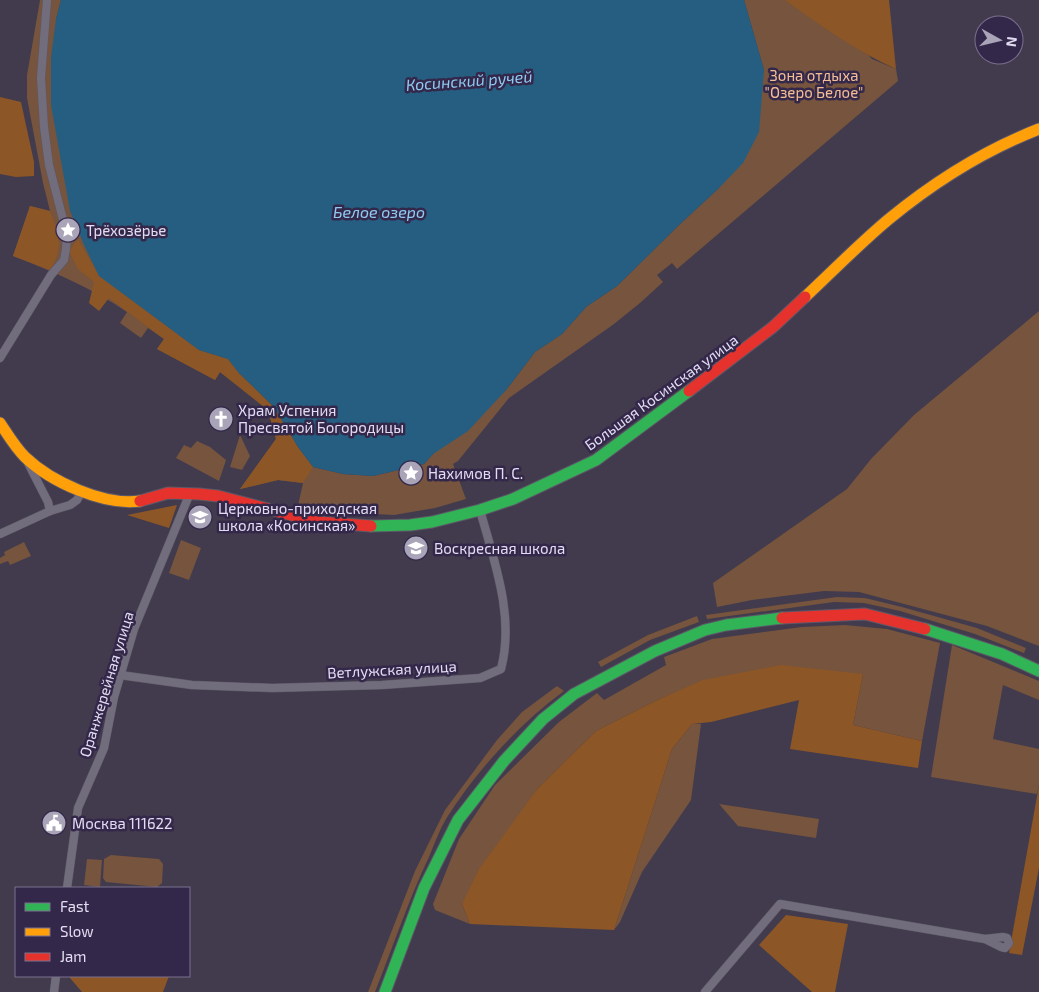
<svg xmlns="http://www.w3.org/2000/svg" width="1039" height="992" viewBox="0 0 1039 992" font-family="'Exo 2',sans-serif">
<style>
.green{fill:#76543d}
.forest{fill:#8d5626}
.water{fill:#255e81}
.lines{fill:none;stroke-linecap:round;stroke-linejoin:round}
.street-casing{stroke:#5d5868;stroke-width:9}
.fast-casing{stroke:#5d5868;stroke-width:13}
.slow-casing{stroke:#5d5868;stroke-width:13}
.jam-casing{stroke:#5d5868;stroke-width:13}
.street{stroke:#726d7c;stroke-width:8}
.fast{stroke:#30b455;stroke-width:11}
.slow{stroke:#ff9f0a;stroke-width:11}
.jam{stroke:#e5322d;stroke-width:11}
.labels{text-anchor:middle;dominant-baseline:central;stroke-width:5;stroke-linejoin:round;paint-order:stroke}
.park-label{font-size:15px;fill:#f5be95;stroke:#34284a}
.poi-label{font-size:15px;fill:#e3ddf3;stroke:#34284a;text-anchor:start}
.street-label{font-size:15px;fill:#e3ddf3;stroke:#34284a}
.water-label{font-size:16px;font-style:italic;fill:#8fcaf2;stroke:#34284a}
</style>
<rect width="100%" height="100%" fill="#413b4d"/>
<g class="green">
<path d="M40,0H61L56,19L118,289L199,350L228,359L313,467L343,474L373,476L424,464L433,454L506,390L535,352L562,334L586,307L617,286L679,225L719,188L764,70L744,0H822L872,59L896,69L898,81L677,269L672,263L657,275L663,282L640,303L614,324L509,398L458,461L453,464L466,499L435,508L394,515L297,510L303,483L278,480L240,489L276,439L268,410L220,372L215,380L157,349L164,339L148,328L141,338L120,323L127,312C92,288 52,271 13,256L30,206L50,211L43,183L27,98V75Z"/>
<polygon points="1039,311 1039,646 987,626 859,592 824,591 752,600 717,607 713,583 847,489 871,459 914,415"/>
<polygon points="240,435 250,456 242,470 230,467"/>
<polygon points="197,441 210,447 226,460 219,481 176,458 184,445 191,448"/>
<polygon points="181,540 201,548 189,580 169,573"/>
<polygon points="24,542 31,556 10,565 8,561 0,564 0,558 5,555 4,552"/>
<polygon points="837,597 865,598 902,607 977,628 1026,648 1024,653 975,634 900,611 864,603 834,602 707,619 706,615"/>
<polygon points="697,616 699,622 650,640 601,667 598,662 648,635"/>
<polygon points="845,625 887,629 940,643 922,741 853,725 863,674 703,681 655,701 596,731 538,788 462,904 470,924 435,910 433,904 459,839 495,785 559,722 597,693 604,700 666,665 664,657 712,639 802,627"/>
<polygon points="952,645 1039,681 1039,700 1003,685 993,739 1039,749 1039,785 1037,794 931,777"/>
<path d="M557,686L564,691C518,725 477,770 446,819C439,831 434,845 429,857C408,901 393,947 375,992H368L415,871L445,810L497,740L522,712Z"/>
<polygon points="692,724 701,724 691,800 642,872 620,922 614,930 672,749"/>
<polygon points="719,804 819,819 816,838 738,826"/>
<polygon points="111,855 159,859 163,864 162,883 157,887 106,882 103,878 104,859"/>
<polygon points="87,859 102,860 100,887 84,885"/>
</g>
<g class="forest">
<path d="M785,0H889L896,69C856,51 821,26 785,0Z"/>
<polygon points="0,97 21,102 34,162 34,176 16,177 0,174"/>
<path d="M30,206L50,211C59,235 64,248 50,270L13,256Z"/>
<polygon points="78,239 99,276 199,350 228,359 238,372 274,407 298,447 313,467 303,483 278,480 240,489 276,439 268,410 220,372 215,380 157,349 164,339 109,298 99,311 89,303 94,282 78,269 69,251"/>
<polygon points="177,505 169,528 127,515"/>
<polygon points="781,665 863,674 853,725 922,741 918,768 790,749 799,700 711,722 692,724 672,749 614,930 470,924 462,904 479,869 538,788 596,731 655,701 703,680"/>
<polygon points="1039,785 1039,868 1022,955 1009,953"/>
<polygon points="786,915 848,924 835,992 812,992 759,945"/>
<polygon points="70,976 169,976 163,992 82,992 70,978"/>
</g>
<polygon class="water" points="61,0 744,0 764,70 759,132 743,163 719,188 679,225 617,286 586,307 562,334 535,352 506,390 468,431 433,454 424,464 373,476 343,474 313,467 298,447 274,407 238,372 228,359 199,350 99,276 85,247 70,211 51,105 51,57 56,19"/>
<g class="lines">
<defs>
<g id="street">
<polyline points="0,358 51,275 64,260 66,249 67,235 49,165 44,127 41,78 47,0"/>
<polyline points="27,461 48,502 50,511"/>
<polyline points="0,534 50,511 70,505 77,500 82,491"/>
<path d="M120,675L192,685L272,688L382,685L480,678L501,669C515,616 494,561 480,510"/>
<polyline points="67,888 78,808 104,748 114,697 134,629 190,493"/>
<polyline points="54,992 56,976"/>
<polyline points="705,992 780,904 985,939 1001,947 1005,948 1009,943 1007,938 1003,937 985,939"/>
</g>
<g id="fast">
<polyline points="371,526 410,525 432,522 480,510 513,499 596,460 689,391"/>
<polyline points="925,629 1002,654 1039,671"/>
<polyline points="385,992 424,888 458,820 504,761 543,719 574,694 655,651 705,630 726,625 782,618"/>
</g>
<g id="slow">
<path d="M805,297C833,271 860,243 889,219C934,182 985,150 1039,129"/>
<path d="M0,423C8,435 15,447 25,457C51,482 104,506 140,501"/>
</g>
<g id="jam">
<polyline points="689,391 773,327 805,297"/>
<polyline points="140,501 168,493 199,494 218,496 318,522 371,526"/>
<polyline points="782,618 865,614 925,629"/>
</g>
</defs>
<use href="#street" class="street-casing"/>
<use href="#fast" class="fast-casing"/>
<use href="#slow" class="slow-casing"/>
<use href="#jam" class="jam-casing"/>
<use href="#street" class="street"/>
<use href="#fast" class="fast"/>
<use href="#slow" class="slow"/>
<use href="#jam" class="jam"/>
</g>
<defs>
<symbol id="sight-disc" viewBox="-11 -11 22 22"><circle r="9.5" fill="#aaa4b9" stroke="#34284a"/><path d="M0-6L1.8-2.2L6-1.7L2.9 1.2L3.7 5.4L0 3.3L-3.7 5.4L-2.9 1.2L-6-1.7L-1.8-2.2Z" fill="#fff"/></symbol>
<symbol id="church-disc" viewBox="-11 -11 22 22"><circle r="9.5" fill="#aaa4b9" stroke="#34284a"/><path d="M-1.2-6h2.4v3.5h3.3v2.4h-3.3V6h-2.4V-.1h-3.3v-2.4h3.3Z" fill="#fff"/></symbol>
<symbol id="school-disc" viewBox="-11 -11 22 22"><circle r="9.5" fill="#aaa4b9" stroke="#34284a"/><path d="M0-5L7-2L0 1L-7-2ZM-4 1L0 2.5L4 1V4Q0 6-4 4Z" fill="#fff"/></symbol>
<symbol id="civic-disc" viewBox="-11 -11 22 22"><circle r="9.5" fill="#aaa4b9" stroke="#34284a"/><path d="M-.6-6.5H3V-4.5H.6V-3L4-1V1h2V6H-6V1h2V-1L-.6-3ZM-1.2 2.5V6h2.4V2.5Z" fill="#fff"/></symbol>
</defs>
<g fill-rule="evenodd">
<use href="#sight-disc" x="54" y="216" width="28" height="28"/>
<use href="#church-disc" x="207" y="405" width="28" height="28"/>
<use href="#sight-disc" x="397" y="459" width="28" height="28"/>
<use href="#school-disc" x="186" y="503" width="28" height="28"/>
<use href="#school-disc" x="402" y="534" width="28" height="28"/>
<use href="#civic-disc" x="40" y="809" width="28" height="28"/>
</g>
<g class="labels">
<g class="park-label">
<text x="814" y="75">Зона отдыха<tspan x="814" dy="17">"Озеро Белое"</tspan></text>
</g>
<g class="poi-label">
<text x="86" y="230">Трёхозёрье</text>
<text x="238" y="410">Храм Успения<tspan x="238" dy="17">Пресвятой Богородицы</tspan></text>
<text x="428" y="473">Нахимов П. С.</text>
<text x="218" y="508">Церковно-приходская<tspan x="218" dy="17">школа «Косинская»</tspan></text>
<text x="434" y="548">Воскресная школа</text>
<text x="72" y="823">Москва 111622</text>
</g>
<g class="street-label">
<text transform="translate(661 392) rotate(-36)">Большая Косинская улица</text>
<text transform="translate(392 669) rotate(-3)">Ветлужская улица</text>
<text transform="translate(106 684) rotate(-73)">Оранжерейная улица</text>
</g>
<g class="water-label">
<text transform="translate(469 80) rotate(-4)">Косинский ручей</text>
<text x="379" y="211">Белое озеро</text>
</g>
</g>
<rect x="15" y="887" width="175" height="90" fill="#34284a" stroke="#7a708e"/>
<rect x="25" y="903" width="25" height="8" fill="#30b455" stroke="#7a708e"/>
<text x="60" y="912" font-size="15" fill="#e3ddf3">Fast</text>
<rect x="25" y="928" width="25" height="8" fill="#ff9f0a" stroke="#7a708e"/>
<text x="60" y="937" font-size="15" fill="#e3ddf3">Slow</text>
<rect x="25" y="953" width="25" height="8" fill="#e5322d" stroke="#7a708e"/>
<text x="60" y="962" font-size="15" fill="#e3ddf3">Jam</text>
<g transform="translate(999 40) rotate(98)"><circle r="24" fill="#34284a" stroke="#7a708e"/>
<path d="M0-4L9 19L0 12L-9 19Z" fill="#aaa4b9"/>
<text y="-8" font-size="14" font-weight="bold" text-anchor="middle" fill="#e3ddf3">N</text>
</g>
</svg>
